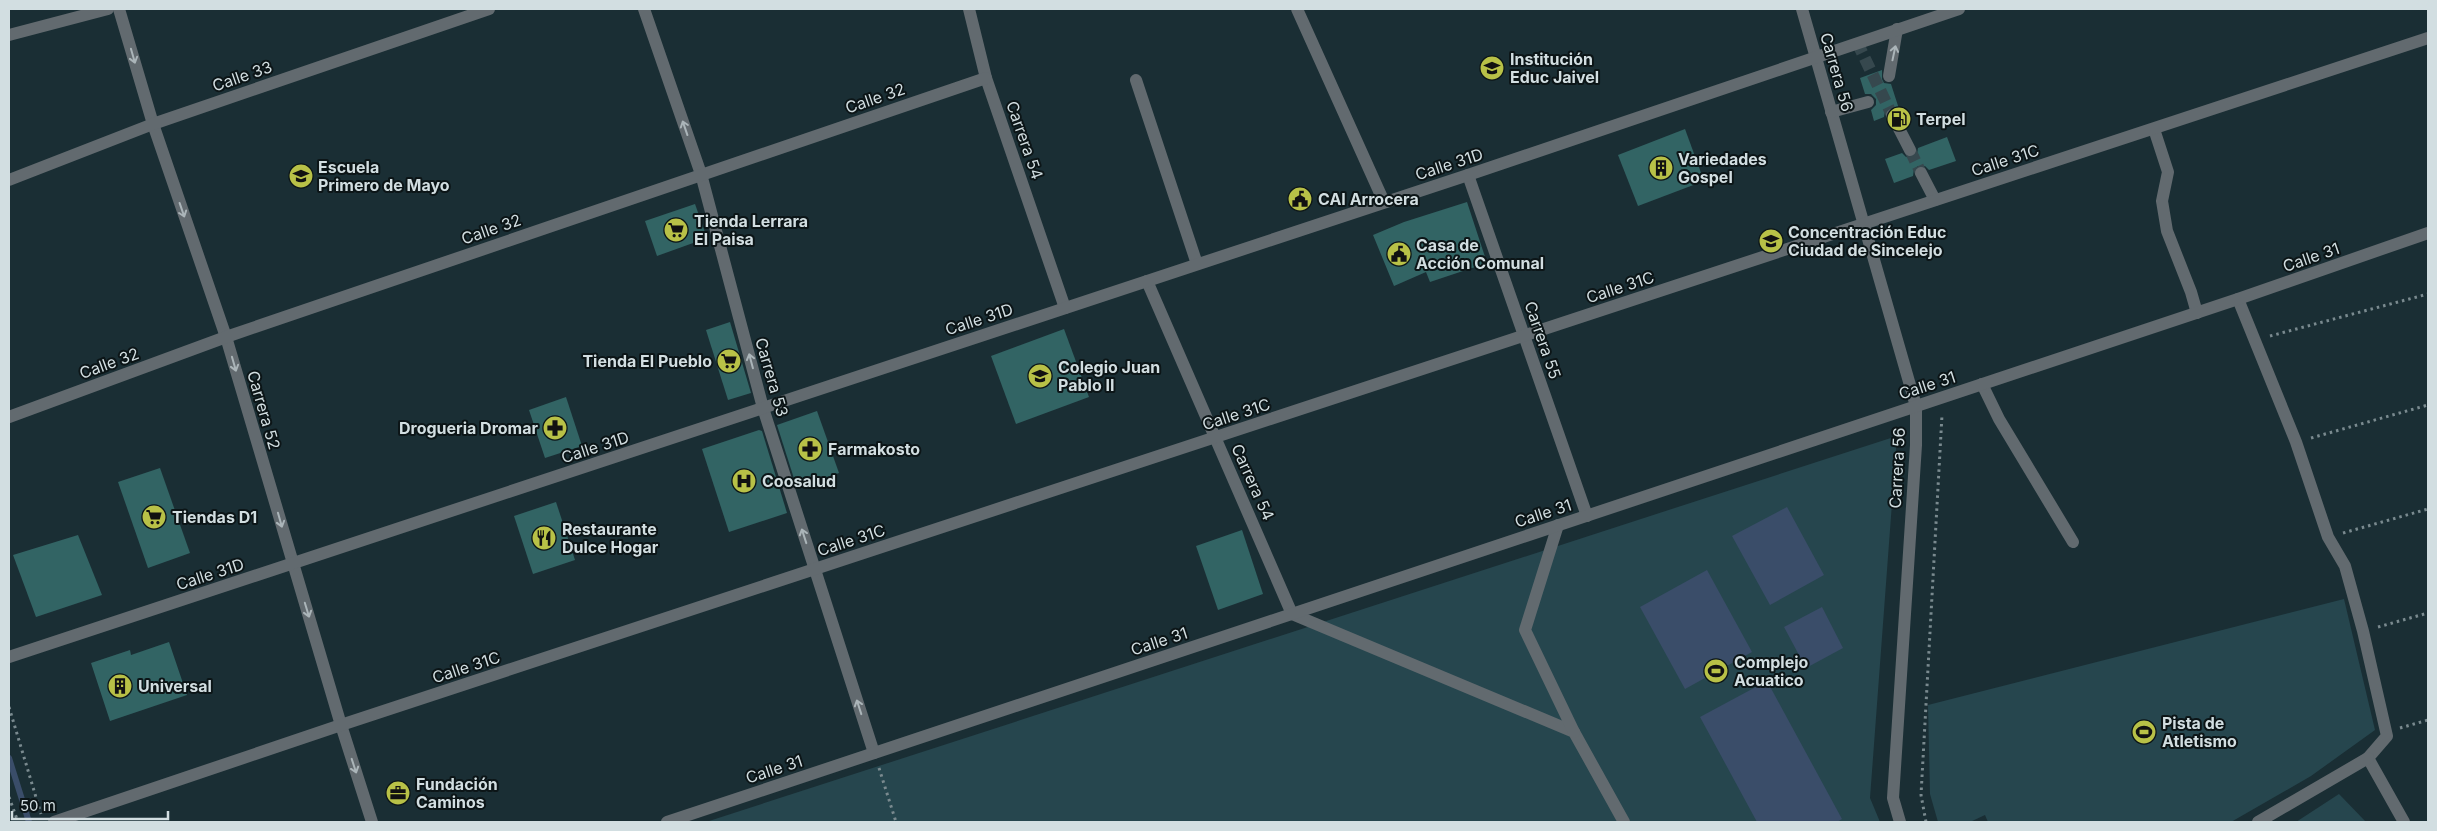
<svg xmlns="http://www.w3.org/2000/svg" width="2437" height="831" viewBox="0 0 2437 831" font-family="Inter,sans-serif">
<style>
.green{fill:#26464e}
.water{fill:#3a4d69}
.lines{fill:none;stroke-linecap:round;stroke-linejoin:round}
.stream{stroke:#3a4d69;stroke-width:6}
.building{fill:#326464}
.minor-tunnel{stroke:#36484e;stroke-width:12;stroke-dasharray:12 6;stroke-linecap:butt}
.path{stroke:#7a8a8f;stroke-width:3;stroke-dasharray:2.5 4;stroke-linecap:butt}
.minor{stroke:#626a6f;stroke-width:12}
.oneway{stroke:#abb5b9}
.labels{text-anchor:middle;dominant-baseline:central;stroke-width:4;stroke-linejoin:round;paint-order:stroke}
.poi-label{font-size:16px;font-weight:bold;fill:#d2dee1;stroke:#0c1517;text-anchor:start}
.street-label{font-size:16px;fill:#d2dee1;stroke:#0c1517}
</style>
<rect width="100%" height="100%" fill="#1a2e34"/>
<g class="green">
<polygon points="1897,436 1870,798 1880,822 706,822"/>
<polygon points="2344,599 2375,730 2311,776 2231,822 1988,822 1985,815 1970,822 1938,822 1930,794 1928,705"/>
<polygon points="2339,794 2366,822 2296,822"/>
</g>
<g class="water">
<polygon points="1787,507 1824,575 1770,605 1732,536"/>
<polygon points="1707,570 1752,652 1685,689 1640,607"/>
<polygon points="1822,607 1843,648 1806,668 1784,627"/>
<polygon points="1767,681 1842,819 1837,822 1757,822 1700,717"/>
</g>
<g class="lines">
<polyline class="stream" points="9,758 29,822"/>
</g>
<g class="building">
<polygon points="1882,70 1882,79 1884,83 1891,84 1900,112 1896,108 1889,108 1885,111 1884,117 1874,121 1871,110 1876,105 1876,99 1871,94 1865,94 1860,78"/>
<polygon points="1685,129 1704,181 1638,206 1618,155"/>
<polygon points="1947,137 1956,161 1929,170 1925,166 1918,166 1914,169 1913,176 1894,183 1885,159 1902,153 1906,157 1913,157 1917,154 1918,148"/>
<polygon points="1467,202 1487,263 1430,282 1426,272 1394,286 1373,235 1404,222"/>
<polygon points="695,204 707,238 657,256 645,221"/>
<polygon points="730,322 751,393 728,400 706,330"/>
<polygon points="1064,329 1089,397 1016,424 991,356"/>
<polygon points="566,397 582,446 545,458 529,410"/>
<polygon points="817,411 839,473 797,488 777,425"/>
<polygon points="759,430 762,431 787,513 729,532 702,449"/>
<polygon points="160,468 190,553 148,568 118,482"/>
<polygon points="556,502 575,560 533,574 514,516"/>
<polygon points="1242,530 1263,594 1218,610 1196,546"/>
<polygon points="78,535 102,595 36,617 13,555"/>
<polygon points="169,642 187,695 110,721 91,663 130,650 131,655"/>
</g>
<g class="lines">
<g class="minor-tunnel">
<polyline points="1857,42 1892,115"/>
<polyline points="1910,150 1921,173"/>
</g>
<g class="path">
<polyline points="2270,336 2428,294"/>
<polyline points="2311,438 2428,405"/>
<polyline points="2343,533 2428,509"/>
<polyline points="2378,627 2428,613"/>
<polyline points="9,707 41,814"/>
<polyline points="2400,728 2428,720"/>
<polyline points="879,768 896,822"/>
<polyline points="9,797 18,822"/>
<polyline points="1926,822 1921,795 1942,415"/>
</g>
<g class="minor">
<polyline points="119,9 153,124 226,337 341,725 372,822"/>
<polyline points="644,9 701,174 763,408 874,753"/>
<polyline points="969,9 986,78 1065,308"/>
<polyline points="1297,9 1384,202"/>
<polyline points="1802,9 1916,406 1916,445 1893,798 1900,822"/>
<polyline points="9,35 108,9"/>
<polyline points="1889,76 1897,29"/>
<polyline points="1136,80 1197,264"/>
<polyline points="1831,112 1868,102"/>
<polyline points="1892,115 1910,150"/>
<polyline points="2154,129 2168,172 2162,201 2167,231 2191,292 2197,313"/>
<polyline points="1921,173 1935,200"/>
<polyline points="1468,175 1587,516"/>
<polyline points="9,180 153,124 489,9"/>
<polyline points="1147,281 1292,614 1574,732 1624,822"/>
<polyline points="2238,299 2296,442 2328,537 2345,566 2363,631 2387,736 2368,758 2404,822"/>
<polyline points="1982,384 1999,419 2073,542"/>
<polyline points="9,417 226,337 986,78"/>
<polyline points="1558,525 1525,630 1574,732"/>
<polyline points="9,657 1468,175 1959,9"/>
<polyline points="54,822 341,725 2428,38"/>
<polyline points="667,822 2238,299 2428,233"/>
<polyline points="2258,822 2368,758"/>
</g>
</g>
<defs><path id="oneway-shaft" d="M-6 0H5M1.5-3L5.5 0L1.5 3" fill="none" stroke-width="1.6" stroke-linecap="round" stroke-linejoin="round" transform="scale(1.25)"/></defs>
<g class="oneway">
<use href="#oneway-shaft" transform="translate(1894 53) rotate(-78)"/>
<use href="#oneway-shaft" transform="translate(133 56) rotate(74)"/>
<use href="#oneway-shaft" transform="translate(685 128) rotate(-109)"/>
<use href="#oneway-shaft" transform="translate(182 210) rotate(71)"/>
<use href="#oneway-shaft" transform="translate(751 361) rotate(-105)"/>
<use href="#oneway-shaft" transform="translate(234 364) rotate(74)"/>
<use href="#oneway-shaft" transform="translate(280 520) rotate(74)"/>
<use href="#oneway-shaft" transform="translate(804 536) rotate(-108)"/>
<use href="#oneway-shaft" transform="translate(307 610) rotate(73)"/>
<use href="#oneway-shaft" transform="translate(859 707) rotate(-108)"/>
<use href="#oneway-shaft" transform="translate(354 766) rotate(72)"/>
</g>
<defs>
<symbol id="school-disc" viewBox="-11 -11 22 22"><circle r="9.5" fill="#b8c147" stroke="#0c1517"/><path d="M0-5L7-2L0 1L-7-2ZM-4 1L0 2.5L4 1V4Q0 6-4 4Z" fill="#111"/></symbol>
<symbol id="fuel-disc" viewBox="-11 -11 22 22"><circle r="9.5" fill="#b8c147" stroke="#0c1517"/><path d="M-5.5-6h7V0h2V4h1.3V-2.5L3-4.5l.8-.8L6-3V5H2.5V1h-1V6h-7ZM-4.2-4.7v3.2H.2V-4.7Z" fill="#111"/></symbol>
<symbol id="building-disc" viewBox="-11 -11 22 22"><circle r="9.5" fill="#b8c147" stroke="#0c1517"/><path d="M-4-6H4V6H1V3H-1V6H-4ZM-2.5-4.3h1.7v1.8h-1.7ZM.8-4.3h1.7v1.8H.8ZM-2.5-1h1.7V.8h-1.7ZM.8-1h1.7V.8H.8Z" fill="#111"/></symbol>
<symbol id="civic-disc" viewBox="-11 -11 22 22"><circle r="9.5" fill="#b8c147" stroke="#0c1517"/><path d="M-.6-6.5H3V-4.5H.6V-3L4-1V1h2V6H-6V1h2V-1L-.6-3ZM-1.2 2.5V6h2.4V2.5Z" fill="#111"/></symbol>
<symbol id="supermarket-disc" viewBox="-11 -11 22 22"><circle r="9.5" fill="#b8c147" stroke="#0c1517"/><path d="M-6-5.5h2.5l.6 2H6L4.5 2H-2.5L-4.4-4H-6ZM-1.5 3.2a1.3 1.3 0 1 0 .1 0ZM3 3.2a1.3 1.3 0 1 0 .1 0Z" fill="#111"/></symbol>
<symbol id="pharmacy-disc" viewBox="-11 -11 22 22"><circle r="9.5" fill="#b8c147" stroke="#0c1517"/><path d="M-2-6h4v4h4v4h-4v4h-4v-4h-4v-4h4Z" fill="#111"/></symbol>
<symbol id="hospital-disc" viewBox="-11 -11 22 22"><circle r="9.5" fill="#b8c147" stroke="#0c1517"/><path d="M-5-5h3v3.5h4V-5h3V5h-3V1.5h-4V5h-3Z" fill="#111"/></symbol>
<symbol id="restaurant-disc" viewBox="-11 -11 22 22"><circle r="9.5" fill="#b8c147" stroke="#0c1517"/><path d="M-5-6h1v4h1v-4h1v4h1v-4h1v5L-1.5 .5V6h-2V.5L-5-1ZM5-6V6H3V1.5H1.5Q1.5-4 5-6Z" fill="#111"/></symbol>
<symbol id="stadium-disc" viewBox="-11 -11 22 22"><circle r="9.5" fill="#b8c147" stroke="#0c1517"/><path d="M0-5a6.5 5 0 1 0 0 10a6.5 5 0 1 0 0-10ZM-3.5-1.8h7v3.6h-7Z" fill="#111"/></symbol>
<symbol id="office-disc" viewBox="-11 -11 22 22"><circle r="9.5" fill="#b8c147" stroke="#0c1517"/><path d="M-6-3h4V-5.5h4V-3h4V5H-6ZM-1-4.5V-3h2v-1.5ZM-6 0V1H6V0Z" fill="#111"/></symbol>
</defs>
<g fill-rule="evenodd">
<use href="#school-disc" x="1478" y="54" width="28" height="28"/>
<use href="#fuel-disc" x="1885" y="105" width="28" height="28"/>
<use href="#building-disc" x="1647" y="154" width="28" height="28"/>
<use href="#school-disc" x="287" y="162" width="28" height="28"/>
<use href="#civic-disc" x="1286" y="185" width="28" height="28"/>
<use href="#supermarket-disc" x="662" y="216" width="28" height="28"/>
<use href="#school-disc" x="1757" y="227" width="28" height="28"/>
<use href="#civic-disc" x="1385" y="240" width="28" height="28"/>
<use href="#supermarket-disc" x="715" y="347" width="28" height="28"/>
<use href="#school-disc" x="1026" y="362" width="28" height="28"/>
<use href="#pharmacy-disc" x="541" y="414" width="28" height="28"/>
<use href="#pharmacy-disc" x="796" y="435" width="28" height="28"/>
<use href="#hospital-disc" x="730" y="467" width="28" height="28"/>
<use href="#supermarket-disc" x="140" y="503" width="28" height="28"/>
<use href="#restaurant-disc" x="530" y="524" width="28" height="28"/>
<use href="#stadium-disc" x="1702" y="657" width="28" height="28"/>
<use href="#building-disc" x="106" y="672" width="28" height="28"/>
<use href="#stadium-disc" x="2130" y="718" width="28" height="28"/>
<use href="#office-disc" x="384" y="779" width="28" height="28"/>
</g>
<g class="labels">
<g class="poi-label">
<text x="1510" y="59">Institución<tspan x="1510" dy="18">Educ Jaivel</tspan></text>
<text x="1916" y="119">Terpel</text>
<text x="1678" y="159">Variedades<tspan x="1678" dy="18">Gospel</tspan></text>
<text x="318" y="167">Escuela<tspan x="318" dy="18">Primero de Mayo</tspan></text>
<text x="1318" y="199">CAI Arrocera</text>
<text x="694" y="221">Tienda Lerrara<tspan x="694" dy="18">El Paisa</tspan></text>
<text x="1788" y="232">Concentración Educ<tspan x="1788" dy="18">Ciudad de Sincelejo</tspan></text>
<text x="1416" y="245">Casa de<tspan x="1416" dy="18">Acción Comunal</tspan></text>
<text x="712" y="361" text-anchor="end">Tienda El Pueblo</text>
<text x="1058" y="367">Colegio Juan<tspan x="1058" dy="18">Pablo II</tspan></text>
<text x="538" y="428" text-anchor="end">Drogueria Dromar</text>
<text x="828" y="449">Farmakosto</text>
<text x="762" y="481">Coosalud</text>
<text x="172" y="517">Tiendas D1</text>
<text x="562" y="529">Restaurante<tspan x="562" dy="18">Dulce Hogar</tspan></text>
<text x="1734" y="662">Complejo<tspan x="1734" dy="18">Acuatico</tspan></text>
<text x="138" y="686">Universal</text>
<text x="2162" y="723">Pista de<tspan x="2162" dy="18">Atletismo</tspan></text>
<text x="416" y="784">Fundación<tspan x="416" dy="18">Caminos</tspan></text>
</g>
<g class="street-label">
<text transform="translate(1837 72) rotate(74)">Carrera 56</text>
<text transform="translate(242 76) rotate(-19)">Calle 33</text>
<text transform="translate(875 98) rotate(-19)">Calle 32</text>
<text transform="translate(1025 140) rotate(71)">Carrera 54</text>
<text transform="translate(2005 160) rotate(-18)">Calle 31C</text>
<text transform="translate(1449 164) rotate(-18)">Calle 31D</text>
<text transform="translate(491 229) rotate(-19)">Calle 32</text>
<text transform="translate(2311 257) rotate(-19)">Calle 31</text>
<text transform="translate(1620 287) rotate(-18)">Calle 31C</text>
<text transform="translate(979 319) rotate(-18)">Calle 31D</text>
<text transform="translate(1543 340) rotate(71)">Carrera 55</text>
<text transform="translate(109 363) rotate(-20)">Calle 32</text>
<text transform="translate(772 377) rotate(74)">Carrera 53</text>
<text transform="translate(1927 385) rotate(-18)">Calle 31</text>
<text transform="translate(264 410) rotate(74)">Carrera 52</text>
<text transform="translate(1236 414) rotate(-18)">Calle 31C</text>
<text transform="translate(595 447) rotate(-18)">Calle 31D</text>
<text transform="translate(1897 468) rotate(-87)">Carrera 56</text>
<text transform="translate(1253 482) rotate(66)">Carrera 54</text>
<text transform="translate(1543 513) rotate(-18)">Calle 31</text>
<text transform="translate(851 540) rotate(-18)">Calle 31C</text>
<text transform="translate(210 574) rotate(-18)">Calle 31D</text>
<text transform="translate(1159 641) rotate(-18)">Calle 31</text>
<text transform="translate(466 667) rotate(-18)">Calle 31C</text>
<text transform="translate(774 769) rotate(-18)">Calle 31</text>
</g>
</g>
<rect width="2437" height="831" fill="none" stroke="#d2dee1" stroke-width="20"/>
<path d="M12 811v8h156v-8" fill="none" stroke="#d2dee1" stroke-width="2.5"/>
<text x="20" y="811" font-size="15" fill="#d2dee1" stroke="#0c1517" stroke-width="4" paint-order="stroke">50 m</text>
</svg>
